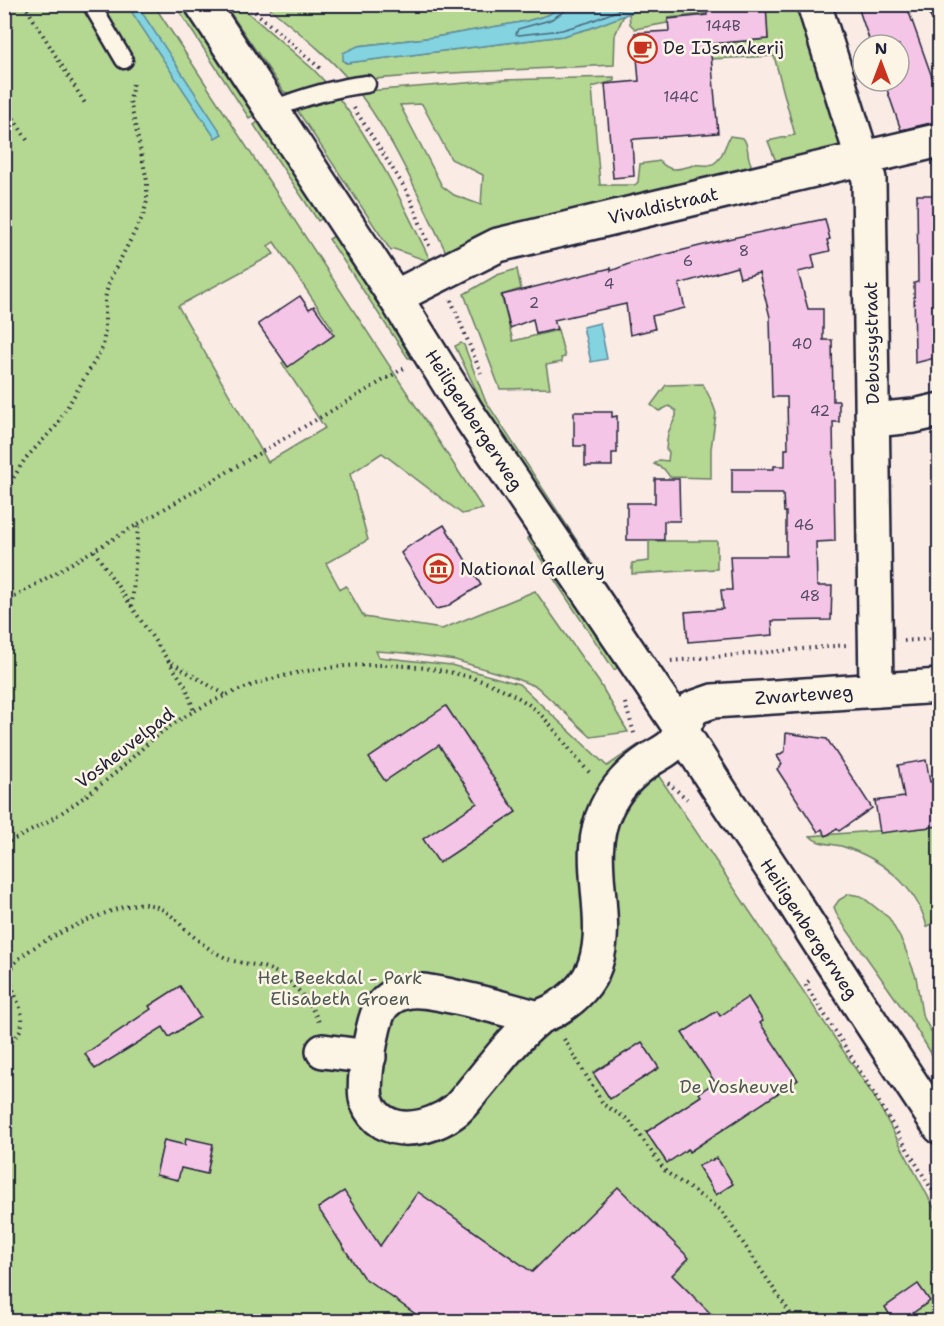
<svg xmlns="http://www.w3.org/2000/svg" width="944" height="1326" viewBox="0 0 944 1326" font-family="'Shantell Sans',sans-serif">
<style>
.green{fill:#b4d791;stroke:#6b7c66;stroke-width:1.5;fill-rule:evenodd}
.water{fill:#84d3e0;stroke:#5d8c9e;stroke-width:1.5}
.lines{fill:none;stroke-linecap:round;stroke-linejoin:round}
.shore{stroke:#49697d;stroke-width:1.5}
.building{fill:#f4c5e7;stroke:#22223b;stroke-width:1.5}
.lane-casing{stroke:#22223b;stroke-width:21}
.street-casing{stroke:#22223b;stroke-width:38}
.secondary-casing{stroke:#22223b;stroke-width:38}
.path{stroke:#22223b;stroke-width:4;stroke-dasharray:1.5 4.5;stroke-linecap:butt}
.lane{stroke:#fcf5e5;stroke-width:16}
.street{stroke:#fcf5e5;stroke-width:33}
.secondary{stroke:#fcf5e5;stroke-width:33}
.labels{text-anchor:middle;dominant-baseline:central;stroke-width:5;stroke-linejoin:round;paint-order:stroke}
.number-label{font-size:15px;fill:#564b66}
.poi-label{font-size:18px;fill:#22223b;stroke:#fcf5e5;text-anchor:start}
.street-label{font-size:18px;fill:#22223b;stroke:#fcf5e5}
.park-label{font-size:18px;fill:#4e5855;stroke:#fcf5e5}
</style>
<rect width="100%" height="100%" fill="#faebe5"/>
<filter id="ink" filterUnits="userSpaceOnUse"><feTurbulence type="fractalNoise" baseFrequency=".0167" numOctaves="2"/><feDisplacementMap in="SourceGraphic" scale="12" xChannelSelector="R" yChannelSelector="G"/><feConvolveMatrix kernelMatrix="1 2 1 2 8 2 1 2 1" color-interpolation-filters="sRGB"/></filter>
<g filter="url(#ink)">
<g class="green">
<path d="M5,5H154L483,509L462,514L382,453L350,474L368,540L326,563L340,589L346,586L364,617L442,629L535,591L599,682L628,732L591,737L537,687L514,678L455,660L405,653L376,651L379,657L451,665L519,684L607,766L638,745L875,1098L939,1217V1321L5,1322ZM274,242L333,329L282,363L325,428L268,462L178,306L274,254L268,246Z"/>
<polygon points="175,5 184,5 256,114 249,118"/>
<polygon points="225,5 239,5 314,70 328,85 297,94 284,92"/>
<path d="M266,5H565L548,15L527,21L435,37L358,46L343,61L346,63L563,36L591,28L624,15L615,35L614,65L452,73L361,80L367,91L503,80L614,77V81L592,87L600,185H635L638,182L640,164L660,161C670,174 682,168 695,165C703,164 710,168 717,161C723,156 726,143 730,136L743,138C750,146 746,155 751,164L747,174L448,256C418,196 392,131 348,79C324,51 294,29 266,5ZM422,104L451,159L483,175L481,205L454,195L442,186L400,105Z"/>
<polygon points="651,5 719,5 704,6 705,14 668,18 667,23 635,29 630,24 629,13"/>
<polygon points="765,5 799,5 844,132 842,149 782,165 775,159 768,141 795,135 774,56 710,59 710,44 768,39"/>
<path d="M335,93C375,145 403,203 431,262L394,249L391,251L297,110V105Z"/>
<polygon points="261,120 324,217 318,221 254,125"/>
<polygon points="336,235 416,356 412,358 408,358 329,239"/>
<polygon points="517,269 521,289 501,295 513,341 558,330 565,357 561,358 562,362 546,365 550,388 500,389 464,294 497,275"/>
<polygon points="461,343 464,345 485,400 677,694 673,698 489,417 455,346"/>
<polygon points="703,384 712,402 716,413 711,449 711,478 670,477 664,469 654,464 659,460 668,461 669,452 666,449 668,433 676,416 676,411 669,406 659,411 651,405 666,385"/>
<polygon points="534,533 621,665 614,670 527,538"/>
<polygon points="649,541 717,541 717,569 632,574 632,563 649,561"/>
<path d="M939,826V918L927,927C917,886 880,857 841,846C830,843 818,845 810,836Z"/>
<polygon points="849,894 861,896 889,918 903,943 916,977 922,1014 939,1047 939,1066 912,1022 838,917 834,907 839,900"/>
</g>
<g class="water">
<polygon points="565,4 651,5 591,28 563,36 347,63 343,60 343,53 358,46 435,37 527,21 548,15"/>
<polygon points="127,5 137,5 222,134 215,138"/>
<polygon points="600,323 607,359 591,362 583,327"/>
</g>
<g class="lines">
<polyline class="shore" points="567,4 565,11 550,20 518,29 516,34 519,35 562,30 589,22 634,4"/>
</g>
<g class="building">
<polygon points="732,4 766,4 768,39 710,44 718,133 635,139 632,140 634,176 613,178 605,84 639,81 635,33 669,31 668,19 707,15 707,7"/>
<polygon points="857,4 906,4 932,77 939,74 939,121 901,130 884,81 899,81 899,45 871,45"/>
<polygon points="917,195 939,195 939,357 915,363 914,283 918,282"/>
<polygon points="825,219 830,239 827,240 830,251 812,255 815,268 798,272 808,309 823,309 823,340 832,340 833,401 839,401 839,422 833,422 835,541 816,542 817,586 832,586 831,620 772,621 773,635 688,642 685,612 723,609 721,590 732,590 730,556 786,556 786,512 784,512 783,494 732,494 732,469 774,469 774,466 785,466 785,449 788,449 787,397 772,397 770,317 759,273 740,278 737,267 679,284 685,308 652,316 655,329 630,335 626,304 554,320 557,329 536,334 533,319 510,328 502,295 611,268 611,271 631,263 732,238"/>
<polygon points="300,296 309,309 314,306 334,335 288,367 258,324"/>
<polygon points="574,412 612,412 612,417 617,416 617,453 612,453 612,466 585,466 585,446 574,446"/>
<polygon points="655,479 679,479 680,521 664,521 664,540 627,540 627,503 655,503"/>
<polygon points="444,525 481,585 446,607 436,609 401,553 409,546"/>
<polygon points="446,706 516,812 439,863 423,839 477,803 439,745 385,781 369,758"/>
<polygon points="786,733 827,739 872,808 839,831 837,829 826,836 822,829 818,832 777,769 782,764 777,756 785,751"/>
<polygon points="926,760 930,782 939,781 939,826 880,833 875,801 904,797 898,765"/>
<polygon points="180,986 200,1017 169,1037 163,1027 95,1069 85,1054 151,1009 149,1006"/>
<polygon points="748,997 763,1021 760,1023 798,1080 689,1152 688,1149 667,1163 646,1132 701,1096 699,1093 715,1082 682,1033 717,1011 720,1016"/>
<polygon points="642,1042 659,1068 610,1099 593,1073"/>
<polygon points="186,1138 213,1144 207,1174 181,1168 178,1180 156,1175 164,1140 185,1145"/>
<polygon points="717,1158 733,1184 716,1195 698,1166"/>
<polygon points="618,1187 689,1258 672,1275 719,1322 427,1322 363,1277 318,1208 344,1191 380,1246 418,1192 532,1272"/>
<polygon points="918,1284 930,1301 900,1322 894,1322 885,1307"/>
</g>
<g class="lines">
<defs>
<g id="lane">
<polyline points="91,4 124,60"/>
<polyline points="938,11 940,11"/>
<path d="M271,110C303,97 333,88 367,84"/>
</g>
<g id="street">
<polyline points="814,4 869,179 876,690"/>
<polyline points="395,297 498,245 940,140"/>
<polyline points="873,420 914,416 940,410"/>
<path d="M538,1018C506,1009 474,1000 441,994C430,992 417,989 405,992C395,994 386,1000 380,1009C372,1023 361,1088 367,1102C382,1140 430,1131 456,1110C463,1104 470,1094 476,1087C495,1064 514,1038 537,1019C542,1016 548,1013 553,1011C572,1000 588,986 595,965C612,914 582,859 606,809C616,787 631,772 651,759C657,755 668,750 673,744C681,734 687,719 693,708L713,701L940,686"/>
<polyline points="323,1051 369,1057"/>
</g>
<path id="secondary" d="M202,4L395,297L468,414L681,729C716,788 756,843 793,901C841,977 890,1052 940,1127"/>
</defs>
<use href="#lane" class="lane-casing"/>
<use href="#street" class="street-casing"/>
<use href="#secondary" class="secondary-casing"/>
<g class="path">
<polyline points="24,4 86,105"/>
<polyline points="246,4 322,70"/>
<polyline points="4,10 14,4"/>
<polyline points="4,103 29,143"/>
<polyline points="354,108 408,193 430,248"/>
<polyline points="451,300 481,373"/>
<polyline points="4,493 25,459 56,426 103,347 105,329 105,299 109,281 143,216 147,201 147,181 130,101 133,84 132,80"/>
<polyline points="94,551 186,687 194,711"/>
<polyline points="4,603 406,367"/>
<polyline points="132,606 138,526"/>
<polyline points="904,641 940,638"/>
<polyline points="671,661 846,645"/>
<polyline points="172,663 227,696"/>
<polyline points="625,703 635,736"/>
<polyline points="668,783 687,799"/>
<path d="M4,844C45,826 81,801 115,773C131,759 146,744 163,731C237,678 328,658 417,667C457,672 495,681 528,704C554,723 569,753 592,775"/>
<polyline points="809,981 805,984 846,1048 940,1203"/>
<polyline points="564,1039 604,1105 629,1120 666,1172 721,1210 796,1322"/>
<path d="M4,1050C10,1043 18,1036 21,1028C28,1005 0,984 15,963C30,943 112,907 137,904C144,903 153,905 159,908C169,912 176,920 184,928C196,939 209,950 224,957C235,963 247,963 259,966C288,973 308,998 320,1024"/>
</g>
<use href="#lane" class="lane"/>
<use href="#street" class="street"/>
<use href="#secondary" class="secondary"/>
</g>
</g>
<defs>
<symbol id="cafe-ring" viewBox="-11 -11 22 22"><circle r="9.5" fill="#fcf5e5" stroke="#c8321e" stroke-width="1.5"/><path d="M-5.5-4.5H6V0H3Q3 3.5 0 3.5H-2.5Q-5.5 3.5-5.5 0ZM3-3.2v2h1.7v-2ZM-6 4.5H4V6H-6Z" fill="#c8321e"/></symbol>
<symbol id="museum-ring" viewBox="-11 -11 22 22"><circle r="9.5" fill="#fcf5e5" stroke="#c8321e" stroke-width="1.5"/><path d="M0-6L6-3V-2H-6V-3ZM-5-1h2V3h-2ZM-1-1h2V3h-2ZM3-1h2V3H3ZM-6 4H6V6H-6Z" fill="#c8321e"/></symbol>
</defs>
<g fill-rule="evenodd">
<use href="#cafe-ring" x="626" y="32" width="33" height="33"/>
<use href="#museum-ring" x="422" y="552" width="33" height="33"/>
</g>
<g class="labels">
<g class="number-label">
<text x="723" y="26">144B</text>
<text x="681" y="97">144C</text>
<text x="744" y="251">8</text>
<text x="688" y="261">6</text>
<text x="609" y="284">4</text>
<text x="534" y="303">2</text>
<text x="802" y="344">40</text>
<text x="820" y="411">42</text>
<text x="804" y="525">46</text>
<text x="810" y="596">48</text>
</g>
<g class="poi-label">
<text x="663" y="48">De IJsmakerij</text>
<text x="460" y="569">National Gallery</text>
</g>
<g class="street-label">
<text transform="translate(663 206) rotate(-13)">Vivaldistraat</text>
<text transform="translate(872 343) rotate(-91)">Debussystraat</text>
<text transform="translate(474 420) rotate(57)">Heiligenbergerweg</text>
<text transform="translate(804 695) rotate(-4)">Zwarteweg</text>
<text transform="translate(125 748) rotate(-38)">Vosheuvelpad</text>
<text transform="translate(809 929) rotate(57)">Heiligenbergerweg</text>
</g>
<g class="park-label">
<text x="340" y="978">Het Beekdal - Park<tspan x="340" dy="21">Elisabeth Groen</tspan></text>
<text x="737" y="1087">De Vosheuvel</text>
</g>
</g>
<rect width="944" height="1326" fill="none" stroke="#fcf5e5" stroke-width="24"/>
<rect x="12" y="12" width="920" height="1302" fill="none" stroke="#22223b" stroke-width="2" filter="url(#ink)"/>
<g transform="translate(881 63)"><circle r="28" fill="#fcf5e5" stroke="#a5a1a1" stroke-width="1.5"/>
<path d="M0-4.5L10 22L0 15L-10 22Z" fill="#c8321e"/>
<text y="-9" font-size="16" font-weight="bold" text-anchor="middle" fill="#22223b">N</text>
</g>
</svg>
